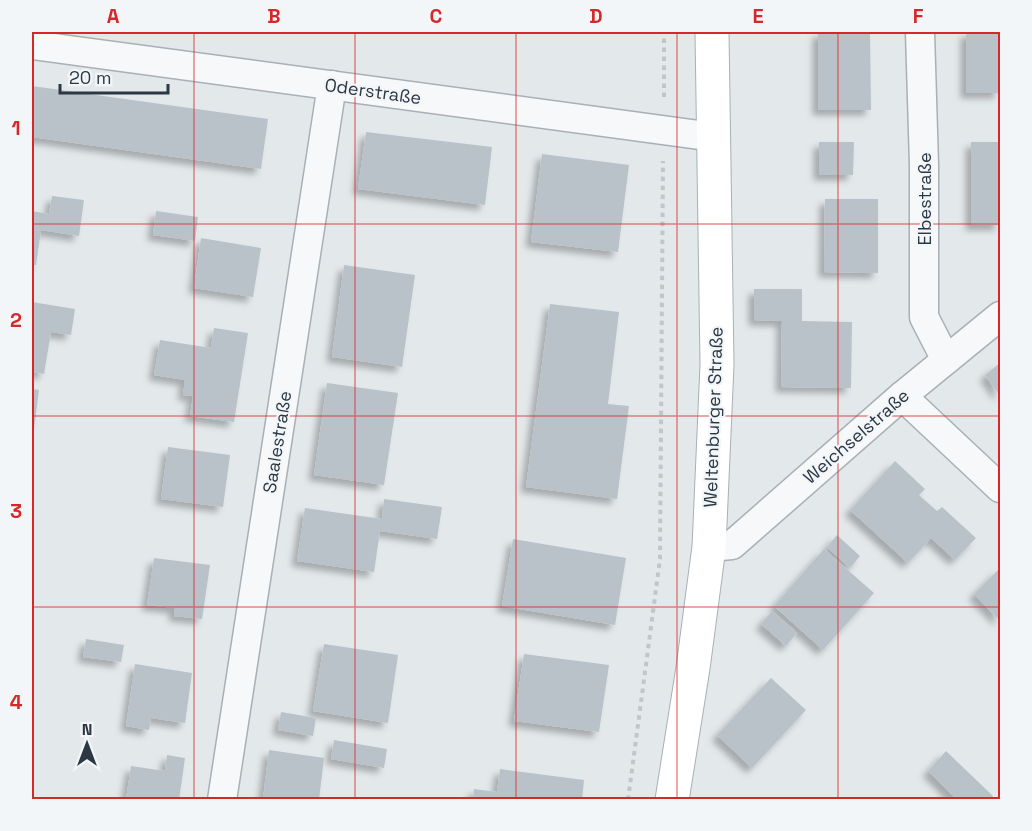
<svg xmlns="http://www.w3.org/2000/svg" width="1032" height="831" viewBox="0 0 1032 831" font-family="'Space Grotesk',sans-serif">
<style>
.building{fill:#bac2c9;filter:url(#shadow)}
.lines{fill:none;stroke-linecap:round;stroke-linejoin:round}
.minor-casing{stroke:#a8b0b6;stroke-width:31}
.secondary-casing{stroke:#a8b0b6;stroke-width:35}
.path{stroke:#c1c6ca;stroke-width:4;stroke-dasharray:4.5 4.5;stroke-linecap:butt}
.minor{stroke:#f6f8f9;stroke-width:28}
.secondary{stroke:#fff;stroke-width:33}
.grid{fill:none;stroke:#d62828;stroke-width:1.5;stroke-opacity:0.55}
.labels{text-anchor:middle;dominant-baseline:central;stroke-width:4.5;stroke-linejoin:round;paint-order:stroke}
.street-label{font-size:18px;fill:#2b3844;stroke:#f3f6f8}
.neatline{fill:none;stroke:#d62828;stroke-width:2}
.grid-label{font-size:20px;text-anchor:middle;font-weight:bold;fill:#d62828}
</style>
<defs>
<filter id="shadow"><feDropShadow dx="-5.5" dy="5.5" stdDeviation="3" flood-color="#0004"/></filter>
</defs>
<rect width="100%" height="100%" fill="#e3e8eb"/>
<g class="building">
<polygon points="818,32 870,32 871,110 818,110"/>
<rect x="966" y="32" width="34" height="61"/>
<polygon points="32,86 268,119 261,169 32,137"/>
<polygon points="366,132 492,147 485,205 358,189"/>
<polygon points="819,142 854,142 853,175 819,175"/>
<rect x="971" y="142" width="29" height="83"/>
<polygon points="542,154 629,165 618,252 531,242"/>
<polygon points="52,196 84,200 79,236 41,230 36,265 32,265 32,211 49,214"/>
<polygon points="825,199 878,199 878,273 824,272"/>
<polygon points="156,211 198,217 195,241 153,235"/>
<polygon points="201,238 261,248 253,297 194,288"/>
<polygon points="344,265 415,275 402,367 332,357"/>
<polygon points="754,289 802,289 802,321 852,322 851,388 781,387 782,321 754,320"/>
<polygon points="32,302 75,309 71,335 51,332 44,374 32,372"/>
<polygon points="550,304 619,312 608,404 629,406 617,499 526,487"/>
<polygon points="214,328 248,333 234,422 190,416 193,396 183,395 185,380 154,375 160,340 211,348"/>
<polygon points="1000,363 1000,396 985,375"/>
<polygon points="327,383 398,393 384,485 314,475"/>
<polygon points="32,389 39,390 34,429 32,428"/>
<polygon points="168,447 230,455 223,507 161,499"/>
<polygon points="895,461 925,489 919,495 937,511 942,507 976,538 955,560 931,538 908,563 850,510"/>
<polygon points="384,499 442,507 437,539 380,531 374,572 297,561 305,508 382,519"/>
<polygon points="837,535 860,556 850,568 827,547"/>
<polygon points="513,539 626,558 615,625 502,606"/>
<polygon points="824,549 874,593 823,650 774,606"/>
<polygon points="154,558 210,565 202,619 174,616 175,608 147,605"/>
<polygon points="1000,568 1000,621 974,594"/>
<polygon points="772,611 797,633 786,646 761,624"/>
<polygon points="86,639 124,645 121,662 83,657"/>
<polygon points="324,644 398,655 388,723 313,711"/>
<polygon points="524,654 609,665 599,732 514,721"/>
<polygon points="135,664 192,673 185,723 151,718 149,730 126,726"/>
<polygon points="771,678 806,710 752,768 717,735"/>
<polygon points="281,712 316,718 313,736 278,730"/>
<polygon points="334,740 387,749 384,768 331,759"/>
<polygon points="269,750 324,758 319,800 263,799"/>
<polygon points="946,751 993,796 990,800 953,800 955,798 928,771"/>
<polygon points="167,755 185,758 179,800 126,800 131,766 165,771"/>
<polygon points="500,769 584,780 582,800 473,800 474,789 497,792"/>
</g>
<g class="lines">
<defs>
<g id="minor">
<polyline points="920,32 924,165 924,317 946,360"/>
<polyline points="32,45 714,137"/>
<polyline points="902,396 1000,488"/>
<polyline points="709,547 732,545 902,396 1000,316"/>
<polyline points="222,800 332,85"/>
</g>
<polyline id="secondary" points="672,800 693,668 709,547 717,365 712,32"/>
</defs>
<use href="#minor" class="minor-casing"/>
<use href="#secondary" class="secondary-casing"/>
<g class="path">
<polyline points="664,97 664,32"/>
<polyline points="628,800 660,559 663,161"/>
</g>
<use href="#minor" class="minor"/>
<use href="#secondary" class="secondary"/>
</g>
<path class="grid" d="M194,32V800M355,32V800M516,32V800M677,32V800M838,32V800M32,224H1000M32,416H1000M32,607H1000"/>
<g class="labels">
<g class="street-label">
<text transform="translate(373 91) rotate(8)">Oderstraße</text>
<text transform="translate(924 199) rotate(-90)">Elbestraße</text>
<text transform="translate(713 417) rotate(-88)">Weltenburger Straße</text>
<text transform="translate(856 436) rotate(-41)">Weichselstraße</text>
<text transform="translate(277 442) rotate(-81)">Saalestraße</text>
</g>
</g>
<rect width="1032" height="831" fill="none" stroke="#f3f6f8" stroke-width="66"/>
<g transform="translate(87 744)" stroke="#f3f6f8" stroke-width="4.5" paint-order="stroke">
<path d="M0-4.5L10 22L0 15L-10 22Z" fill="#2b3844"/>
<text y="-9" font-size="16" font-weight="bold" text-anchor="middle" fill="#2b3844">N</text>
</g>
<path d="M60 84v9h108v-9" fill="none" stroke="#2b3844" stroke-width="3"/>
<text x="69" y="84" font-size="18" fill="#2b3844" stroke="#f3f6f8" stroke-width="4.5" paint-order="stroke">20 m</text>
<rect x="33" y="33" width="966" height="765" class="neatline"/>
<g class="grid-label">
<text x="113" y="23">A</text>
<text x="274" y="23">B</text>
<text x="436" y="23">C</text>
<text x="596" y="23">D</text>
<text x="758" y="23">E</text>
<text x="918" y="23">F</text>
<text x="16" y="135">1</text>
<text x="16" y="327">2</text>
<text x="16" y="518">3</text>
<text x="16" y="709">4</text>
</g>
</svg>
